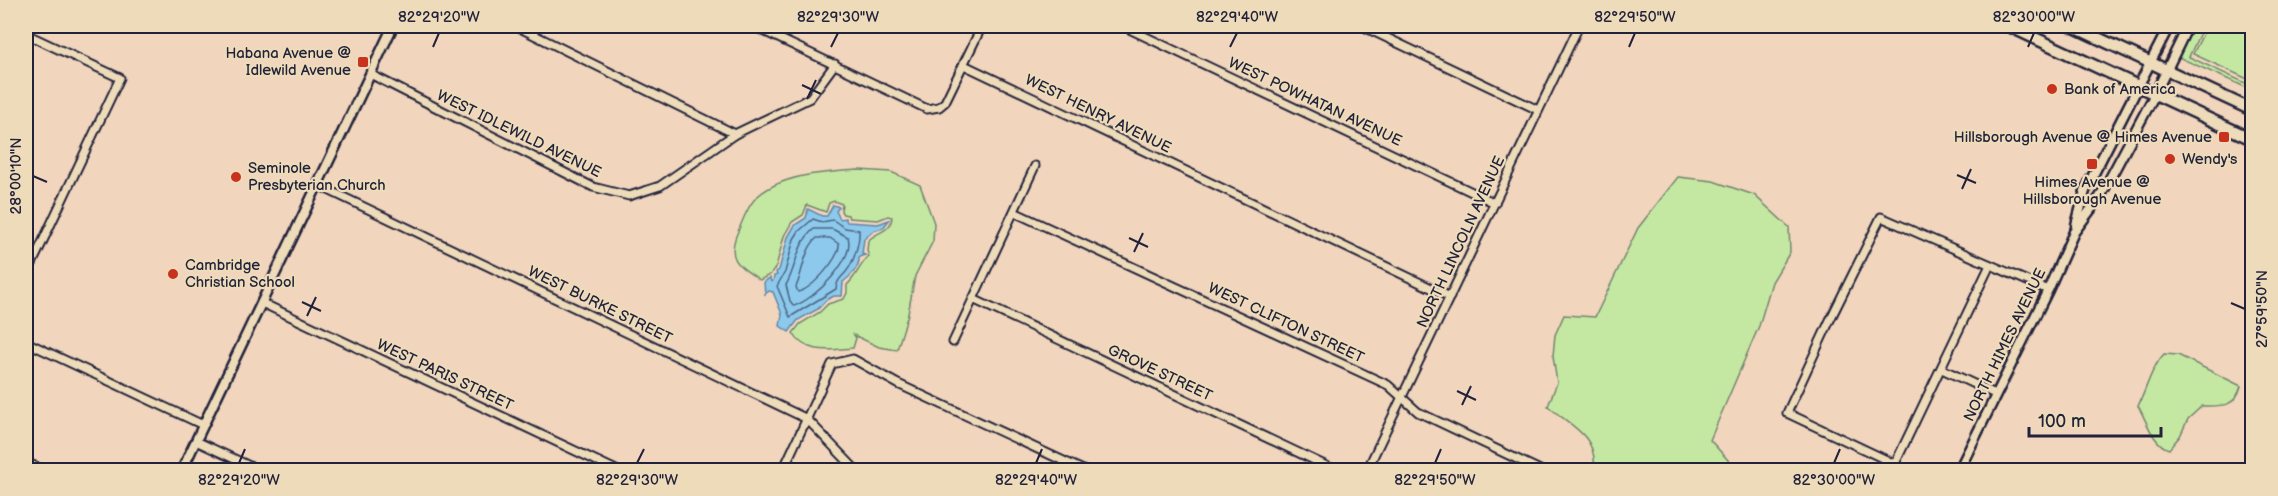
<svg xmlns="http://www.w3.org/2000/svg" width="2278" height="496" viewBox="0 0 2278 496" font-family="'Balsamiq Sans',sans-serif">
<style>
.green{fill:#c4e8a2;stroke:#73856e;stroke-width:1.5}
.water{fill:#8cc9ec;stroke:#6286a5;stroke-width:1.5}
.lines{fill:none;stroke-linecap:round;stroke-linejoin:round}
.shore{stroke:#4c6582;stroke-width:1.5}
.minor-casing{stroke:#22223b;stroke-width:11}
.tertiary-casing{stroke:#22223b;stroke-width:13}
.primary-casing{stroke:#22223b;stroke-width:15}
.minor{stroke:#eedbb9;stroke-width:7}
.tertiary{stroke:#eedbb9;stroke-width:8}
.primary{stroke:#eedbb9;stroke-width:10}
.ticks{fill:none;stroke:#22223b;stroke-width:2}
.poi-dot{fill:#c8321e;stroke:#eedbb9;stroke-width:2}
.labels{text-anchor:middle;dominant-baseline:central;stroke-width:4.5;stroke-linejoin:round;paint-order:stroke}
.poi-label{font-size:15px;fill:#22223b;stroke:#eedbb9;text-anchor:start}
.street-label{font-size:15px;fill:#22223b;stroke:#eedbb9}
.neatline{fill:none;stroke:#22223b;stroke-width:2}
.ticks-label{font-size:15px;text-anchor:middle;fill:#22223b}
</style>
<rect width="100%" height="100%" fill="#f1d5bd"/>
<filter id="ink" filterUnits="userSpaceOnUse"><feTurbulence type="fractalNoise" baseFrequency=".0167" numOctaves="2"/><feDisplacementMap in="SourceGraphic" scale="12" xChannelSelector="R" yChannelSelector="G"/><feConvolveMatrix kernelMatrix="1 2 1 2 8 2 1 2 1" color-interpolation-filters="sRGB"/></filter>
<g filter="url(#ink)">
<g class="green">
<polygon points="2193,26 2203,26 2189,57 2252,86 2252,90 2178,57"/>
<polygon points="2207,26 2252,26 2252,81 2193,54"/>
<path d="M859,170L891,172L920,185L934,223L933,241L915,276L908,314L897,350L879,347L854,335L856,338L853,348C832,350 805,355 793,333L800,324L820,312L828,304L844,299L847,293V285C856,277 860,264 869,256L867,251L868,241C876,231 891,233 892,217L888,216L878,220L849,218L848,215L843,214L841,211L842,204L834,201L829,203L826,212L807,205L803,215L792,222L784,236L776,267L771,274L760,280C737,265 725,258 739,229C743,220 747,208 754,200C777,174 827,172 859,170Z"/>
<path d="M1678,177L1713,181L1754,195L1789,227L1790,252L1772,282L1759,326L1710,440L1737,470H1594C1598,435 1570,426 1548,406L1557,383L1553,356L1555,335L1564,315L1595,317L1638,228Z"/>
<path d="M2164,354L2178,355L2241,386C2235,408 2222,406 2202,406L2188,419L2180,436L2169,449C2153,445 2146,419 2138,406C2147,388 2151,368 2164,354Z"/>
</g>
<path class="water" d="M833,205L839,207L836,211L840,219L845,218L847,222L878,224L889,220L883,228L873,231L864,239L862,254L865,255L859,257C860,267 850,277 843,282L842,296H834L826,300L818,309L798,320L789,332L780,326L782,314L773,292L769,291L765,294L764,282L770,278L771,282L773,281L774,276L777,275L776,272L779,270L788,237L795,225L806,218L808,209L822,216H827Z"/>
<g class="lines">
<g class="shore">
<path d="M813,219L822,222L833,220L845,228L859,230C860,242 854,262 846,272C840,279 837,280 836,289L790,317L777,286L785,272L794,239L799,231Z"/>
<path d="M814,229H832L848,237C855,260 815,299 794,306L790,301L786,285C797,266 796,244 814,229Z"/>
<path d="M817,238H830L839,244C840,258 812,289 798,292L796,287C803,272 804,249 817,238Z"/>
</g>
<defs>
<g id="minor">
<polyline points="516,26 735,134"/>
<polyline points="753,26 927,109 939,107 945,102 982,26"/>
<polyline points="1123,26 1495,203"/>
<polyline points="1362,26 1538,110"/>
<polyline points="26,34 120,78 32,264 26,261"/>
<polyline points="964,65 1450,297"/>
<polyline points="370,74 593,187 629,196 660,186 735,134 810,98 835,64"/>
<polyline points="318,185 807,419 856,470"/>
<polyline points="1014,212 1388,385 1418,412 1540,470"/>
<polyline points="973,299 1335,470"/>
<polyline points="262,303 616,470"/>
<polyline points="26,342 203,425"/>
<polyline points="953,342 1035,166"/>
<polyline points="1942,369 1995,394"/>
<polyline points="196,441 258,470"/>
<polyline points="26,462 43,470"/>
<polyline points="1895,464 1787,413 1830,320 1881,217 2048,290"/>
<polyline points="783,470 832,364 853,359 898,384 1083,470"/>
<polyline points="1367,470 1579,26"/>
<polyline points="1892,470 1990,265"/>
</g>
<g id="tertiary">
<polyline points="2076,225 2085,191 2169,26"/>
<polyline points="182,470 393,26"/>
<polyline points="1959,470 2048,290 2074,232 2100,197 2155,94 2188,26"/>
</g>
<g id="primary">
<polyline points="2009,26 2252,139"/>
<polyline points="2072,26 2252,110"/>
</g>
</defs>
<use href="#minor" class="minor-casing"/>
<use href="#tertiary" class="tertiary-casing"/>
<use href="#primary" class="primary-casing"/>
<use href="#minor" class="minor"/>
<use href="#tertiary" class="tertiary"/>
<use href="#primary" class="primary"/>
</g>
</g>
<path class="ticks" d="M433,47L439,33M831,47L838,33M1230,47L1237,33M1629,47L1635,33M2028,47L2034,33M802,85L821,94M807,99L816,80M1957,175L1976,183M33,176L47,182M1962,189L1971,169M1129,238L1148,247M1134,252L1143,233M302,302L321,311M2231,303L2245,309M307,316L316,297M1457,391L1476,400M1462,405L1471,386M239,463L245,449M637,463L644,449M1036,463L1042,449M1435,463L1441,449M1834,463L1840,449"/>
<g class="poi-dot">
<rect x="357" y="56" width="12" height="12" rx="3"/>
<circle cx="2052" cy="89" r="6"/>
<rect x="2218" y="131" width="12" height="12" rx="3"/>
<circle cx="2170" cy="159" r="6"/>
<rect x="2086" y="158" width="12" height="12" rx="3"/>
<circle cx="236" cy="177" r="6"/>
<circle cx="173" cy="274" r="6"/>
</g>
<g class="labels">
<g class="poi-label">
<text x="351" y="53" text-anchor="end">Habana Avenue @<tspan x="351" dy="17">Idlewild Avenue</tspan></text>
<text x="2064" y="89">Bank of America</text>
<text x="2212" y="137" text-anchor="end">Hillsborough Avenue @ Himes Avenue</text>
<text x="2182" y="159">Wendy's</text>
<text x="248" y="168">Seminole<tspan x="248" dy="17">Presbyterian Church</tspan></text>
<text x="2092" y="182" text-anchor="middle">Himes Avenue @<tspan x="2092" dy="17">Hillsborough Avenue</tspan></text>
<text x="185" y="265">Cambridge<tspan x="185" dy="17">Christian School</tspan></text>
</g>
<g class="street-label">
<text transform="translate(1315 102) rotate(25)">WEST POWHATAN AVENUE</text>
<text transform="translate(1098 114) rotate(26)">WEST HENRY AVENUE</text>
<text transform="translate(519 134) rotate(26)">WEST IDLEWILD AVENUE</text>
<text transform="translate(1461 242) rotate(-65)">NORTH LINCOLN AVENUE</text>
<text transform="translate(600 305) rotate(26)">WEST BURKE STREET</text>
<text transform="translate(1286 323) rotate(25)">WEST CLIFTON STREET</text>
<text transform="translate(2005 345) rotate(-64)">NORTH HIMES AVENUE</text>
<text transform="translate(1160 373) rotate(25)">GROVE STREET</text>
<text transform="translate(445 375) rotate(25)">WEST PARIS STREET</text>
</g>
</g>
<rect width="2278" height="496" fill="none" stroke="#eedbb9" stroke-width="66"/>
<path d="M2029 427v9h132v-9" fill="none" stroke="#22223b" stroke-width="3"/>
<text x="2038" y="427" font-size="18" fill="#22223b" stroke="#eedbb9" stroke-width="4.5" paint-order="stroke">100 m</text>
<rect x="33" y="33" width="2212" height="430" class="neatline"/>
<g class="ticks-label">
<text x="439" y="22">82°29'20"W</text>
<text x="838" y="22">82°29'30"W</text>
<text x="1237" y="22">82°29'40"W</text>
<text x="1635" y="22">82°29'50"W</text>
<text x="2034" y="22">82°30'00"W</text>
<text transform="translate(16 176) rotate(-90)" y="5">28°00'10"N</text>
<text transform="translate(2262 309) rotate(-90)" y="5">27°59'50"N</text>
<text x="239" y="485">82°29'20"W</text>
<text x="637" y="485">82°29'30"W</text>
<text x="1036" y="485">82°29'40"W</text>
<text x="1435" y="485">82°29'50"W</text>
<text x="1834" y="485">82°30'00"W</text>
</g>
</svg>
